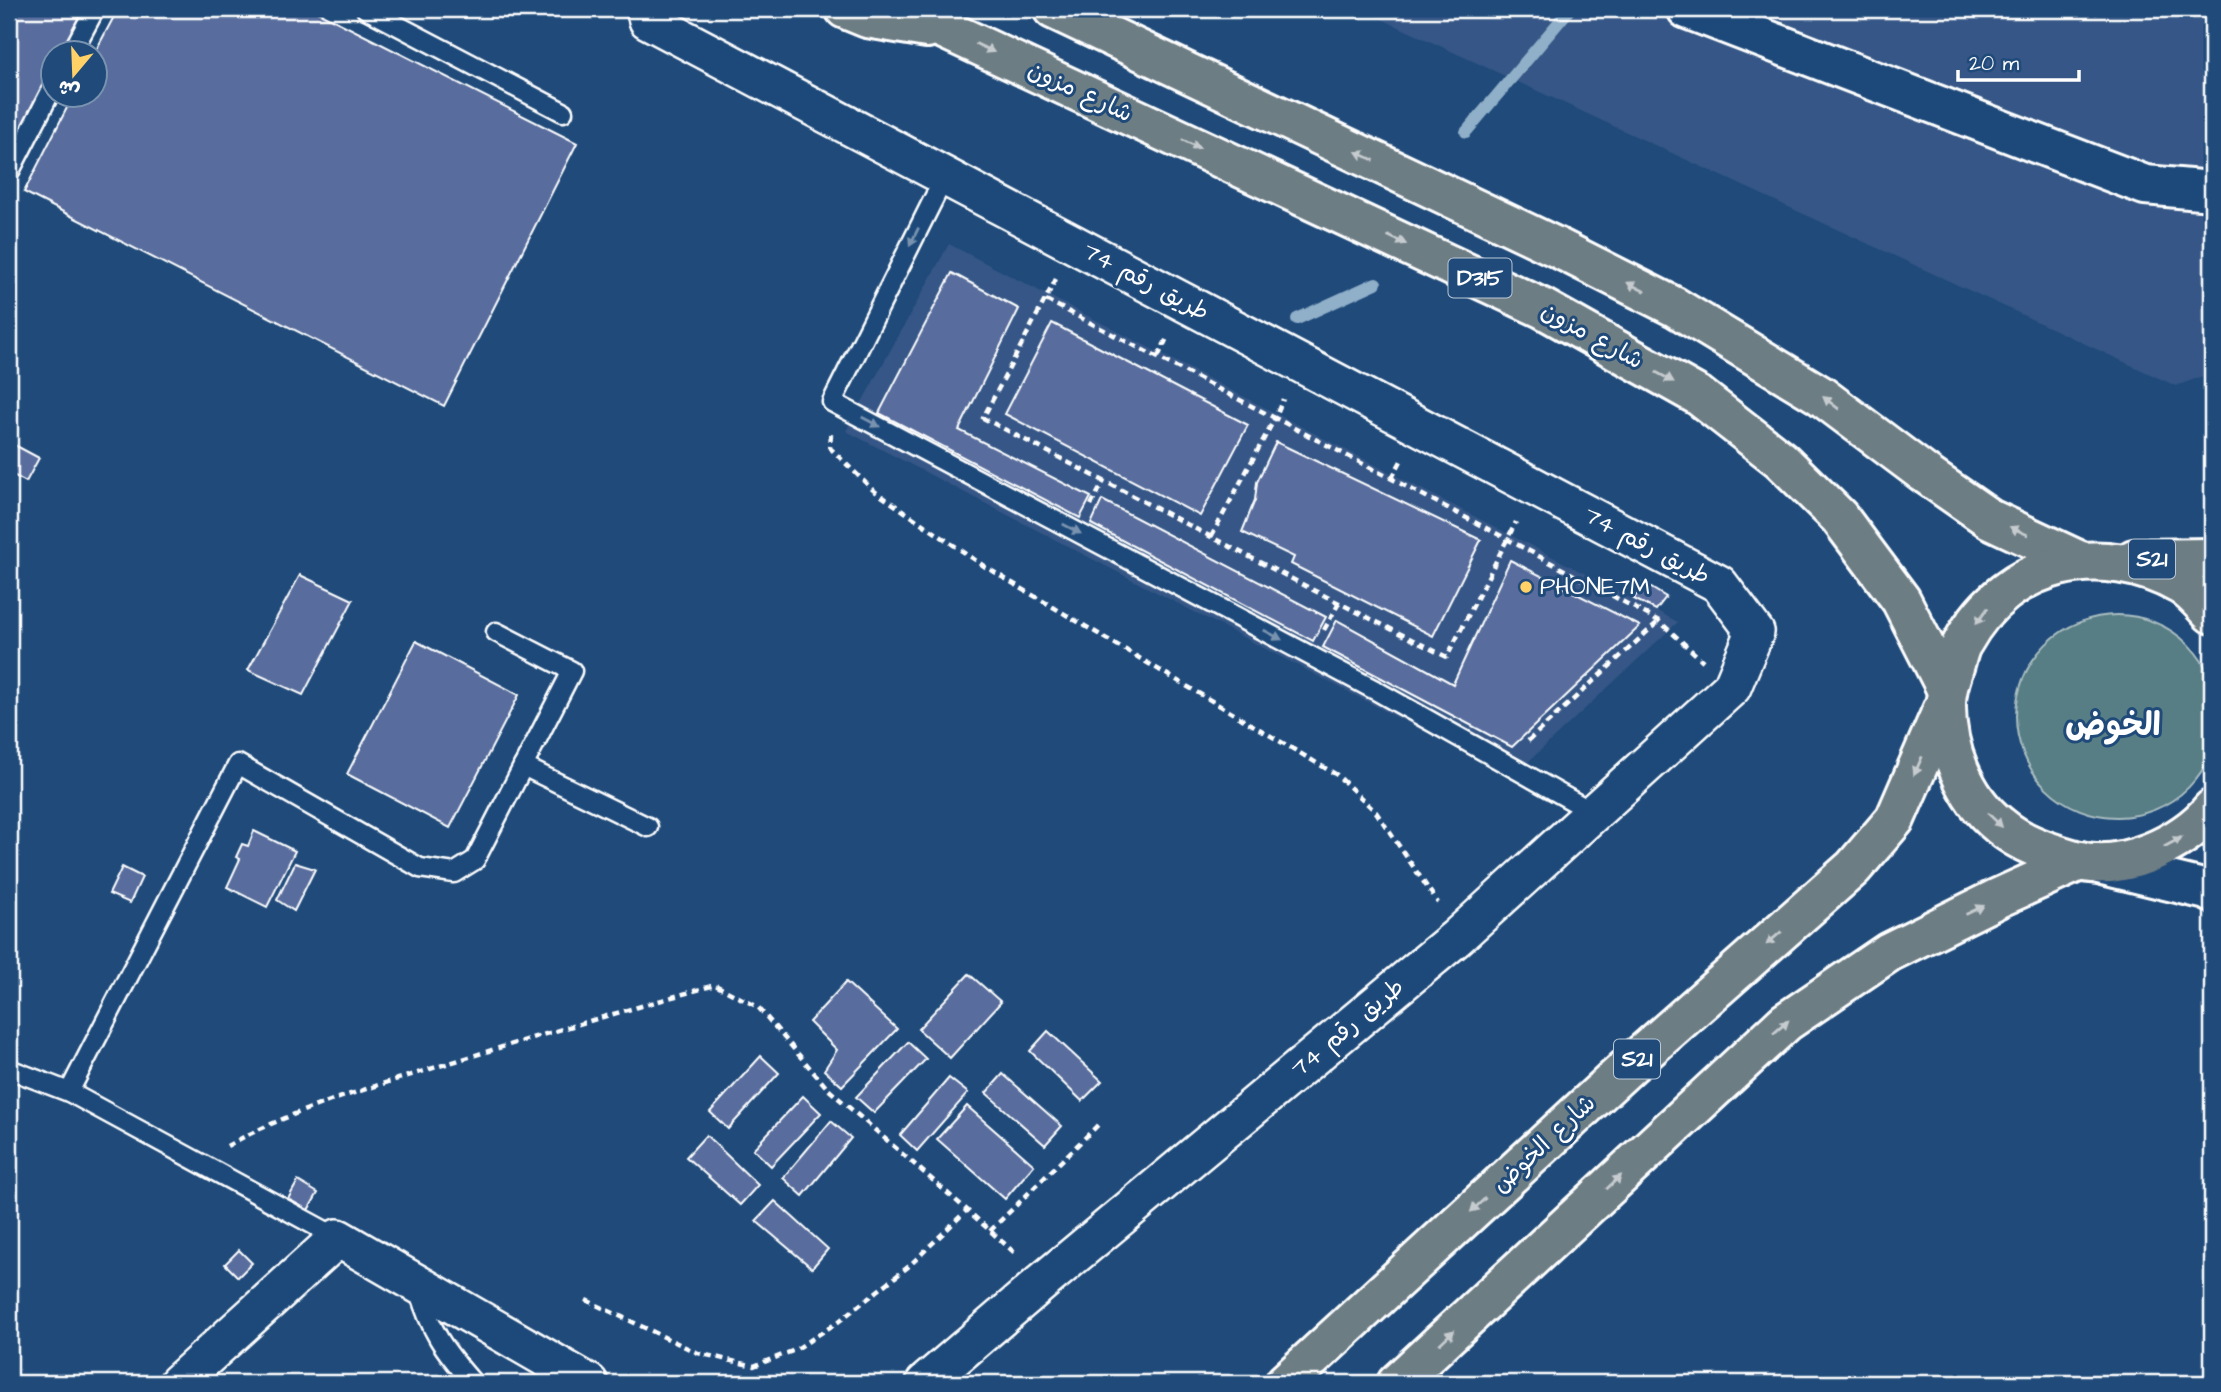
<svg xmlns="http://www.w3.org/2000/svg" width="2221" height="1392" viewBox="0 0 2221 1392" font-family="'Architects Daughter','Playpen Sans Arabic',sans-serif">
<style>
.built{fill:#345786}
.green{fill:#577e84;stroke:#abbec2;stroke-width:2}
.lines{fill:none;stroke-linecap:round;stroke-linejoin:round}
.stream{stroke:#90afc8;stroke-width:12}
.building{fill:#596d9d;stroke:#fff;stroke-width:2}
.lane-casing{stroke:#fff;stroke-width:23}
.street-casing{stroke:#fff;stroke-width:42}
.secondary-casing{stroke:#fff;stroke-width:44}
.primary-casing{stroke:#fff;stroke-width:44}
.path{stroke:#fff;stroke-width:4.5;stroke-dasharray:7 5;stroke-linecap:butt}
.lane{stroke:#1f4a7a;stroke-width:18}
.street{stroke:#1f4a7a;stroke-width:37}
.secondary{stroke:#1f4a7a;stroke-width:38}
.primary{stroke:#6d7d84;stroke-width:38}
.oneway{fill:#c5cbce}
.oneway2{fill:#7992af}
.poi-dot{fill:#ffd166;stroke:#1f4a7a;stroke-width:2.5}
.labels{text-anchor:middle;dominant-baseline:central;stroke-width:6;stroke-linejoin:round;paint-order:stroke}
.shield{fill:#1f4a7a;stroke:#bcc9d7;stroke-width:2}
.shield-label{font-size:23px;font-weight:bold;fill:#fff}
.street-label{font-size:24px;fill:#fff;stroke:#1f4a7a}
.poi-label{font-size:24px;fill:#fff;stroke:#1f4a7a;text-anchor:start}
.district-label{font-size:32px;font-weight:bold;fill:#fff;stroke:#1f4a7a}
</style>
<rect width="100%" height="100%" fill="#1f4a7a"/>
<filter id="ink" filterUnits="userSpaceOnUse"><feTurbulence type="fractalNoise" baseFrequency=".0143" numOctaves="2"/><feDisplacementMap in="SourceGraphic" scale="14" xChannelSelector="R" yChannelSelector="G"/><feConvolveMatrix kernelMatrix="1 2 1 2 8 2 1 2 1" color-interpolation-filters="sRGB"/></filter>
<g filter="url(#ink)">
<g class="built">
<polygon points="1360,9 2212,9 2212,373 2176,386"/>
<polygon points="949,244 1634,599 1678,622 1512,777 846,431"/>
</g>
<circle class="green" cx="2117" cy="716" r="101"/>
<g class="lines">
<g class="stream">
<polyline points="1466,132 1570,9"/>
<polyline points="1297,319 1376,283"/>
</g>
</g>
<g class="building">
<polygon points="9,9 84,9 61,52 52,52 52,70 9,153"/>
<polygon points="118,9 312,9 577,143 444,406 24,192 74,94 94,94 94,54"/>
<polygon points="2094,9 2111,9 2096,14"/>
<polygon points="952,273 1019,309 959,430 1091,497 1080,518 879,413"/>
<polygon points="1052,323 1248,425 1200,516 1005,414"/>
<polygon points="9,442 39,458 26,482 9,473"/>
<polygon points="1276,442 1481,540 1433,636 1291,564 1294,557 1242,532 1255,500 1257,482"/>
<polygon points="1102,500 1326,617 1313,641 1091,524"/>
<polygon points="1510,560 1640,626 1512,747 1323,647 1337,620 1453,684"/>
<polygon points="300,575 353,600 303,695 248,670"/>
<polygon points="1643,583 1666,597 1656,610 1634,599"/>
<polygon points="416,641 519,695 450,828 347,774"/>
<polygon points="254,831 295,851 267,907 227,887 240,859 236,857 242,844 248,846"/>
<polygon points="295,863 315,869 294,911 277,900"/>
<polygon points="122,867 142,877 130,903 109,894"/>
<polygon points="969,974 1001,1002 950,1058 918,1029"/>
<polygon points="846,982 897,1029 842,1086 824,1070 837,1050 809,1022"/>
<polygon points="1048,1031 1102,1081 1082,1101 1030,1051"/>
<polygon points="908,1042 926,1059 874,1113 856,1097"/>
<polygon points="761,1056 779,1073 728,1129 710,1112"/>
<polygon points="1003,1074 1062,1126 1045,1145 986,1093"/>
<polygon points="949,1078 968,1093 917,1151 900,1135"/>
<polygon points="803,1096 821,1113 771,1166 753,1149"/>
<polygon points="967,1106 1034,1165 1005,1199 937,1139"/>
<polygon points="831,1121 851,1138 803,1196 783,1178"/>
<polygon points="706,1135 758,1185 740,1205 686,1157"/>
<polygon points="298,1181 318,1193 304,1217 284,1206"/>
<polygon points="775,1201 828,1249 812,1268 756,1221"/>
<polygon points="239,1250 252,1263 238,1277 225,1264"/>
</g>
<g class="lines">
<defs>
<g id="lane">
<polyline points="366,9 563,112"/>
<polyline points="72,52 95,9"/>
<polyline points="9,173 52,89"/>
<polyline points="945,176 832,402 1375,690 1594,813"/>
<polyline points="523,766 648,827"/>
<polyline points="9,1069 69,1092 338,1238"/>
<polyline points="69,1092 238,764 420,868 454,873 475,860 572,671 496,632"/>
<path d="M418,1288C431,1332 443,1349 473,1383"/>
</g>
<g id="street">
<polyline points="645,9 648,20 1719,584 1755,632 1732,687 1456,938 1046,1279 925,1383"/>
<polyline points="178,1383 338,1238 589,1383"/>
</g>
<g id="secondary">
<polyline points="1687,9 2145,185 2212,191"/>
<polyline points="2095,863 2207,890 2212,893"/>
</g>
<g id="primary">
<polyline points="845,9 867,18 927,28"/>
<polyline points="901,9 1542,308 1699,396 1781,460 1839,517 1901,600 1947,690"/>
<polyline points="1053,9 1558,248 1675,307 1820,395 1924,473 1990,519 2080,561"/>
<polyline points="2134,559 2212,558"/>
<path d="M2212,614C2203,605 2193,592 2181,585C2102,540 2008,560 1963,642C1958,649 1957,659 1954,667C1950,679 1946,690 1946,703C1945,747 1964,797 1999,825C2021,844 2047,852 2075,860C2121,873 2184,844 2212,809"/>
<polyline points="1285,1383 1630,1065 1853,868 1895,819 1945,704"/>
<polyline points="1397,1383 1786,1022 1889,952 1998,898 2080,861"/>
</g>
</defs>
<use href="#lane" class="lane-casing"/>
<use href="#street" class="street-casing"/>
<use href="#secondary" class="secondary-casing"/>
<use href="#primary" class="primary-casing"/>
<g class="path">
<polyline points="1056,279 983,418 1317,592 1447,657 1516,522"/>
<polyline points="1046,300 1275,418 1283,399"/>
<polyline points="1158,357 1168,336"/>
<polyline points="831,434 830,448 873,490 987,568 1337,775 1376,812 1438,903"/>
<polyline points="1392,478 1401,461"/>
<polyline points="1091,505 1104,481"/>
<polyline points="1211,537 1275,418 1507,539 1659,621 1703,661"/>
<polyline points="1324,630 1339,603"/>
<polyline points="1528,741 1659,621"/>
<path d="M227,1146C289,1111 360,1091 427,1070C523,1040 619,1012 715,985L758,1007L828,1089L967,1210"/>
<polyline points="990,1231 1101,1122"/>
<polyline points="586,1300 698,1353 754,1366 795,1350 838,1322 908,1267 967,1210 1016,1254"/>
</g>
<use href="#lane" class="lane"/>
<use href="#street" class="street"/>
<use href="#secondary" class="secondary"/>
<use href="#primary" class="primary"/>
</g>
<defs><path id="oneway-solid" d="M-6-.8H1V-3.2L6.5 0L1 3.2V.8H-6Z" transform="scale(1.75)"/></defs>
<g class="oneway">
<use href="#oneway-solid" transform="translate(985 48) rotate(25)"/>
<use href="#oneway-solid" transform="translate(1191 144) rotate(25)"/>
<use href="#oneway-solid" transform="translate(1365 156) rotate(-155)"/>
<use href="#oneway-solid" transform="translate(1397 240) rotate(25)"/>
<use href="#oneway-solid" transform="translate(1636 287) rotate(-153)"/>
<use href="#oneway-solid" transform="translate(1665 377) rotate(29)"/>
<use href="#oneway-solid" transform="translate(1831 403) rotate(-142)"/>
<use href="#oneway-solid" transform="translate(2019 531) rotate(-156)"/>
<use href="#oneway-solid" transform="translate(1982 616) rotate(126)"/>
<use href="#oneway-solid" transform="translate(1918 766) rotate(114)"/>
<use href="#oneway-solid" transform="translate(1995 820) rotate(44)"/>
<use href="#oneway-solid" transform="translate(2173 842) rotate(-29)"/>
<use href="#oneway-solid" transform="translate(1975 910) rotate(-26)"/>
<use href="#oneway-solid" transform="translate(1774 938) rotate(139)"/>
<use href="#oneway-solid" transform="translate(1781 1027) rotate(-41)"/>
<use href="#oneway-solid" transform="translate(1614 1182) rotate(-43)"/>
<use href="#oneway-solid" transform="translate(1478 1205) rotate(137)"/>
<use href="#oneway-solid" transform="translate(1447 1337) rotate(-43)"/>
</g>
<g class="oneway2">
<use href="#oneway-solid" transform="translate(914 237) rotate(116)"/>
<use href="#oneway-solid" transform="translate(871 422) rotate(28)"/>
<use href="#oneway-solid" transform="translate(1072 529) rotate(28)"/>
<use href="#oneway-solid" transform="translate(1273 635) rotate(28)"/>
</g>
</g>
<circle class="poi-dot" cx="1526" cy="587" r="7"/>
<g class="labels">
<g class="shield">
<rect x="1448.5" y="258.5" width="63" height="39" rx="5"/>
<rect x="2129" y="539.5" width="46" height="39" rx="5"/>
<rect x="1614" y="1039.5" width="46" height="39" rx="5"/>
</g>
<g class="shield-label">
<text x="1480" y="278">D315</text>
<text x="2152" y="559">S21</text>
<text x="1637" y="1059">S21</text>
</g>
<g class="street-label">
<text transform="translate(1080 92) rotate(25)">شارع مزون</text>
<text transform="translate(1146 282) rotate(28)">طريق رقم 74</text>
<text transform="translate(1592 336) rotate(29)">شارع مزون</text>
<text transform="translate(1647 546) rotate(28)">طريق رقم 74</text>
<text transform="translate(1348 1028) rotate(-40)">طريق رقم 74</text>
<text transform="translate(1544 1144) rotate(-43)">شارع الخوض</text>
</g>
<g class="poi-label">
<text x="1540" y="587">PHONE7M</text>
</g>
<g class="district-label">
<text x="2113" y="725">الخوض</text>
</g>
</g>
<rect width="2221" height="1392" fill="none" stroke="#1f4a7a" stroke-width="35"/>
<rect x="18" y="18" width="2186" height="1357" fill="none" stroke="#fff" stroke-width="2.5" filter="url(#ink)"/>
<g transform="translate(74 74) rotate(199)"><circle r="33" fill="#1f4a7a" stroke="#7992af" stroke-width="2"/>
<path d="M0-5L12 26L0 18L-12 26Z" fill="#ffd166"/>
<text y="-10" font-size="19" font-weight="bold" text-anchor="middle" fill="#ffffff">ش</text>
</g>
<path d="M1958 70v10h121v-10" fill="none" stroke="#ffffff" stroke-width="3.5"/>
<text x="1969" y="70" font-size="21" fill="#ffffff" stroke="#1f4a7a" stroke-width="5" paint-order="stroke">20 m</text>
</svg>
